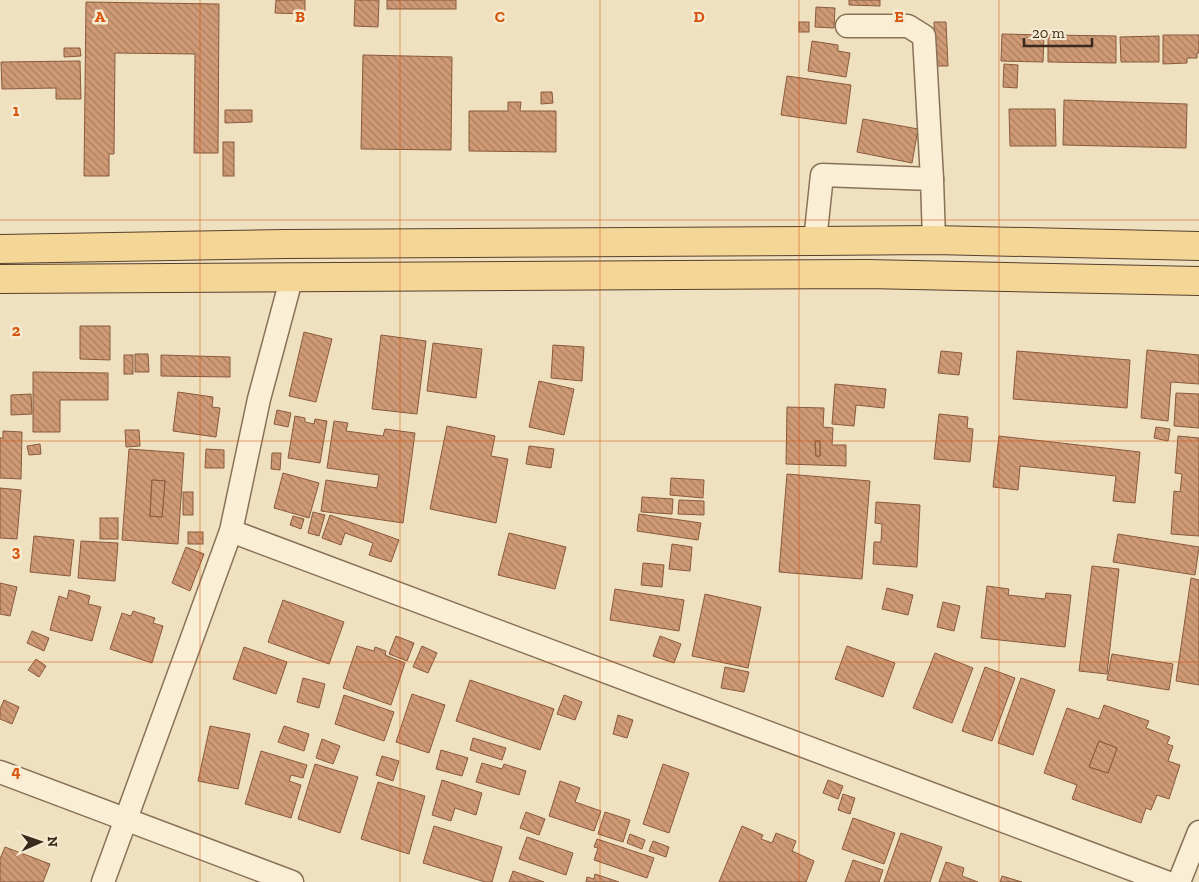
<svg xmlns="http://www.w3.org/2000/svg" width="1199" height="882" viewBox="0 0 1199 882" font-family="'Zilla Slab',serif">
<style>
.building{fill:url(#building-back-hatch);stroke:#895a3d;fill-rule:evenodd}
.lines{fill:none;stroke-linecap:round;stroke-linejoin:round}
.minor-casing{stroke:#897258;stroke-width:25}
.primary-casing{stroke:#57402c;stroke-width:30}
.minor{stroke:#faeed4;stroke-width:22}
.primary{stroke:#f4d697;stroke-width:28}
.grid{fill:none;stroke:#d6540e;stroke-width:1;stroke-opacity:0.55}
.grid-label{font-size:16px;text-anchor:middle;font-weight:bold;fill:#d6540e;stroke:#f6ebd0;stroke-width:5;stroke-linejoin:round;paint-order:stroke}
</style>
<defs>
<pattern id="building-back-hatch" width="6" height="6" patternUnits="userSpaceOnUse" patternTransform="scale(1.25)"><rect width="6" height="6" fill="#cf9a75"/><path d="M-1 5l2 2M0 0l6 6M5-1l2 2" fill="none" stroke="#a97e5f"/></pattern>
</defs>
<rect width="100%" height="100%" fill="#efe1c0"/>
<g class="building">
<polygon points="276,0 305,0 305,14 275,13"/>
<polygon points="355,0 379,0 378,27 354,26"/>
<rect x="387" y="0" width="69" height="9"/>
<polygon points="849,0 880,0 880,6 849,5"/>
<polygon points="86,2 219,4 218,153 194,153 195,54 115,53 114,154 109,154 109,176 84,176"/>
<polygon points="816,7 835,8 834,28 815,27"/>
<rect x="799" y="22" width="10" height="10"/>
<polygon points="934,22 946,22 948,66 935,66"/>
<polygon points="1002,34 1044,35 1043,62 1001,61"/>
<polygon points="1048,35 1116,36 1116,63 1048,62"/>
<polygon points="1163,35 1199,35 1199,53 1197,53 1197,58 1187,58 1187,63 1163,64"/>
<polygon points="1159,36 1159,62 1121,62 1120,37"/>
<polygon points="812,41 838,45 838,51 850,53 846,77 808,71"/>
<polygon points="64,48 80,48 81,56 64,57"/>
<polygon points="363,55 452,57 451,150 361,149"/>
<polygon points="80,61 81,99 56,99 56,88 2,89 1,62"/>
<polygon points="1004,64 1018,65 1017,88 1003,87"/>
<polygon points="787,76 851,85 846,124 781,115"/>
<polygon points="541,92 552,92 553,103 541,104"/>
<polygon points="1064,100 1187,104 1186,148 1063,145"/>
<polygon points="508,102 521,102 520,111 556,111 556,152 469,151 469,111 508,111"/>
<polygon points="1009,109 1055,109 1056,146 1010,146"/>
<polygon points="225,110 252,110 252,122 225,123"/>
<polygon points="863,119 918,129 912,163 857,152"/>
<rect x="223" y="142" width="11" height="34"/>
<polygon points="80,326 110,326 110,360 80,359"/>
<polygon points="304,332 332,339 316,402 289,396"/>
<polygon points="381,335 426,341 417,414 372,409"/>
<polygon points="433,343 482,349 476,398 427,391"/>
<polygon points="553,345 584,347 582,381 551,378"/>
<polygon points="1147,350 1199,355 1199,384 1171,382 1168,421 1141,418"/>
<polygon points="941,351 962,353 959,375 938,373"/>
<polygon points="1017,351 1130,360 1127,408 1013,399"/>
<polygon points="135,354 148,354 149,372 135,372"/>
<rect x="124" y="355" width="9" height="19"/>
<polygon points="161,355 230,357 230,377 161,376"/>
<polygon points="33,372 108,373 108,400 60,400 60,432 33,432"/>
<polygon points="539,381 574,389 564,435 529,427"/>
<polygon points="835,384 886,389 884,408 856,405 854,426 832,424"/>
<polygon points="178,392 213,397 212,407 220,408 216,437 173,431"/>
<polygon points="1176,393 1199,394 1199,428 1174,426"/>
<polygon points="31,394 32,414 11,415 11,395"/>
<path d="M787,407L824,408L823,427L833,428L832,445H846V466L786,464ZM815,441H820V456H816Z"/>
<polygon points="277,410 291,413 288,427 274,424"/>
<polygon points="939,414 968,417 967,428 973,429 970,462 934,459"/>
<polygon points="295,416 305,418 305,422 314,424 315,419 327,421 320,463 288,458"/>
<polygon points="334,421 348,423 346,431 383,436 385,429 415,433 403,523 321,511 326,480 377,488 379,475 327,468"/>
<polygon points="447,426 495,436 491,456 508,459 496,523 430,509"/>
<polygon points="1156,427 1170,429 1168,441 1154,438"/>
<polygon points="125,430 139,430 140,446 126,447"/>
<polygon points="3,431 22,432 21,479 0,478 0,438 3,438"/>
<polygon points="999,436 1140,452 1135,503 1113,501 1116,476 1020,466 1018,490 993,487"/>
<polygon points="1178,436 1199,438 1199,536 1171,534 1174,491 1180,492 1182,474 1175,473"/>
<polygon points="815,441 820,441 820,456 816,456"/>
<polygon points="40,444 41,454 29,455 27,446"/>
<polygon points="529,446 554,449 551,468 526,464"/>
<path d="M129,449L184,453L178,544L122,540ZM152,480L165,481L162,517L150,516Z"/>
<polygon points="206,449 224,450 224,468 205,468"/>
<polygon points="272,453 281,453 280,470 271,469"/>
<polygon points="283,473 319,483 309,518 274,508"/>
<polygon points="787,474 870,481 862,579 779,572"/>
<polygon points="671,478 704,480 703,498 670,495"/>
<polygon points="152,480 165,481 162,517 150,516"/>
<polygon points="0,488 21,490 17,539 0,538"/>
<rect x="183" y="492" width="10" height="23"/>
<polygon points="642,497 673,499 672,514 641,512"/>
<polygon points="679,500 704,501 704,515 678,514"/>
<polygon points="876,502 920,505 917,567 873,564 874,542 881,542 882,524 875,523"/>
<polygon points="313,512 325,515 319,536 308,533"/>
<polygon points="639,514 701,523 698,540 637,531"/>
<polygon points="330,515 399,540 391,562 369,555 373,543 345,533 341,545 322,538"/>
<polygon points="293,516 304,519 301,529 290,525"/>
<rect x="100" y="518" width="18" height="21"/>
<rect x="188" y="532" width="15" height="12"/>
<polygon points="509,533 566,547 555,589 498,575"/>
<polygon points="1118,534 1199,547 1195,575 1113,562"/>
<polygon points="34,536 74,540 70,576 30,572"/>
<polygon points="81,541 118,543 115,581 78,578"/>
<polygon points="672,544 692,547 690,571 669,569"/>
<polygon points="186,547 204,554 190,591 172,583"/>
<polygon points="643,563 664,565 662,587 641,585"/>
<polygon points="1092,566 1119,569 1107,674 1079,671"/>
<polygon points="1191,578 1199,580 1199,685 1176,681"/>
<polygon points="0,583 17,587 10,616 0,614"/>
<polygon points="987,586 1009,589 1008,595 1045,599 1046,593 1071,595 1065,647 981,638"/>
<polygon points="887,588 913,595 908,615 882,609"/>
<polygon points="615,589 684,600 679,631 610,620"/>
<polygon points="69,590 90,596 88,604 101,607 92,641 50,630 59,596 67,599"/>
<polygon points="705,594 761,607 748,668 692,656"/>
<polygon points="283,600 344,622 329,664 268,642"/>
<polygon points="943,602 960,606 954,631 937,627"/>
<polygon points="133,611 155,618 153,623 163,626 152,663 110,649 122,613 131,616"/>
<polygon points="32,631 49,638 44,651 27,643"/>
<polygon points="396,636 414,643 407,661 389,654"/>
<polygon points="660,636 681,644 674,663 653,656"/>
<polygon points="357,646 374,651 375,647 386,651 385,655 405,663 391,705 343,688"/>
<polygon points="422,646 437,653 428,673 413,667"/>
<polygon points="847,646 895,663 883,697 835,679"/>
<polygon points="244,647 287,662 276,694 233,679"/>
<polygon points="935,653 973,668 952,723 913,708"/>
<polygon points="1112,654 1173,664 1169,690 1107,680"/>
<polygon points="36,659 46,666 39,677 28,670"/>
<polygon points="725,667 749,672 744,692 721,688"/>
<polygon points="985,667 1015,678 992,741 962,731"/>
<polygon points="303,678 325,684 319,708 297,702"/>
<polygon points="1021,678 1055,690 1033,755 998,743"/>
<polygon points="470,680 554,709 540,750 456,721"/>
<polygon points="412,694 445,705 429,753 396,742"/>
<polygon points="344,695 394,712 384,741 335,724"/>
<polygon points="564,695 582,702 575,720 557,714"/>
<polygon points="4,700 19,707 12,724 0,719 0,709"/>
<path d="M1104,705L1149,721L1146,728L1170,737L1167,744L1173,746L1168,761L1180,765L1169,799L1157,795L1151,810L1146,808L1141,823L1072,799L1077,785L1044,773L1067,708L1099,719ZM1099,741L1117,748L1108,773L1089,767Z"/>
<polygon points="618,715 633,720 627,738 613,734"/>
<polygon points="210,726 250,734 238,789 198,781"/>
<polygon points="284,726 309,734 304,751 278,742"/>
<polygon points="473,738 506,748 502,760 470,750"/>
<polygon points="322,739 340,746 333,764 316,758"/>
<polygon points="1099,741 1117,748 1108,773 1089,767"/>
<polygon points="441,750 468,758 462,776 436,769"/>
<polygon points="261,751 307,765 303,778 291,775 289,781 301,785 291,818 245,804"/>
<polygon points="382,756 399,761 393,781 376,775"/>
<polygon points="482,763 502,769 504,764 526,771 519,795 476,782"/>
<polygon points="315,764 358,777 340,833 298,819"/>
<polygon points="663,764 689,773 669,833 643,824"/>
<polygon points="442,780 482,793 476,815 455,808 451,821 432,815"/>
<polygon points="828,780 843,786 838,799 823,793"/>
<polygon points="560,781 580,788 575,802 601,811 594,831 549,816"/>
<polygon points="378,782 425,796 409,854 361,839"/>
<polygon points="843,794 855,798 850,814 838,810"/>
<polygon points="526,812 545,819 539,835 520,828"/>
<polygon points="605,812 630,820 623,842 598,834"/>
<polygon points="853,818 895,833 884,864 842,849"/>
<polygon points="434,826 502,847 492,882 485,882 423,863"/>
<polygon points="742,826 763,835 761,839 772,843 776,833 796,841 792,851 814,861 806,882 719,882"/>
<polygon points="901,833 942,847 930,882 884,882"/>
<polygon points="630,834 645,840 642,849 627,843"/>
<polygon points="527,837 573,853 566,875 519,859"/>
<polygon points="597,839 654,858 647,878 594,860 598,848 594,847"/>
<polygon points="653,841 669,847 666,857 649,851"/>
<polygon points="5,847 50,864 43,882 0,882 0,859"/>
<polygon points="853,860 883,870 879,882 845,882"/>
<polygon points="946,862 964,868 962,876 978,882 939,882"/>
<polygon points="513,871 544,882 509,882"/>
<polygon points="595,874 619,882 586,882 587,877 594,879"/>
<polygon points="1002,876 1022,882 1000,882"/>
</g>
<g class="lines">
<defs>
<g id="minor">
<polyline points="847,26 908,26 924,36 932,179"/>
<polyline points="815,241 822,175 932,179 934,240"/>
<polyline points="231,531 1166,882"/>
<polyline points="0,772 292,882"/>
<polyline points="103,882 231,531 259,399 292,276"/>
<polyline points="1179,882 1199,832"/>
</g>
<g id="primary">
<polyline points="0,249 285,244 815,241 934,240 1199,246"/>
<polyline points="0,279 867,274 1199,281"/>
</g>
</defs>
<use href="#minor" class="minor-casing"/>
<use href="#primary" class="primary-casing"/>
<use href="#minor" class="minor"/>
<use href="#primary" class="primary"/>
</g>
<path class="grid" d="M200,0V882M400,0V882M600,0V882M799,0V882M999,0V882M0,220H1199M0,441H1199M0,662H1199"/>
<g class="grid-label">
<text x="100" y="22">A</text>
<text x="300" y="22">B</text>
<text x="500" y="22">C</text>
<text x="699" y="22">D</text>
<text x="899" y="22">E</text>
<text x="16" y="116">1</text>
<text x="16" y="336">2</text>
<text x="16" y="557">3</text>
<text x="16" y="777">4</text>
</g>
<g transform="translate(40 842) rotate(88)" stroke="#f6ebd0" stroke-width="4" paint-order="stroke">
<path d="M0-4L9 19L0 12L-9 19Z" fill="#382a1d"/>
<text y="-8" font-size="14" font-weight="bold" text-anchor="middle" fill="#382a1d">N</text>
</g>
<path d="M1024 38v8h68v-8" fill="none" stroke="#382a1d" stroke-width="2.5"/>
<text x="1032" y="38" font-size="15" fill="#382a1d" stroke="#f6ebd0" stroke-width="4" paint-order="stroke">20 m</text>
</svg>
